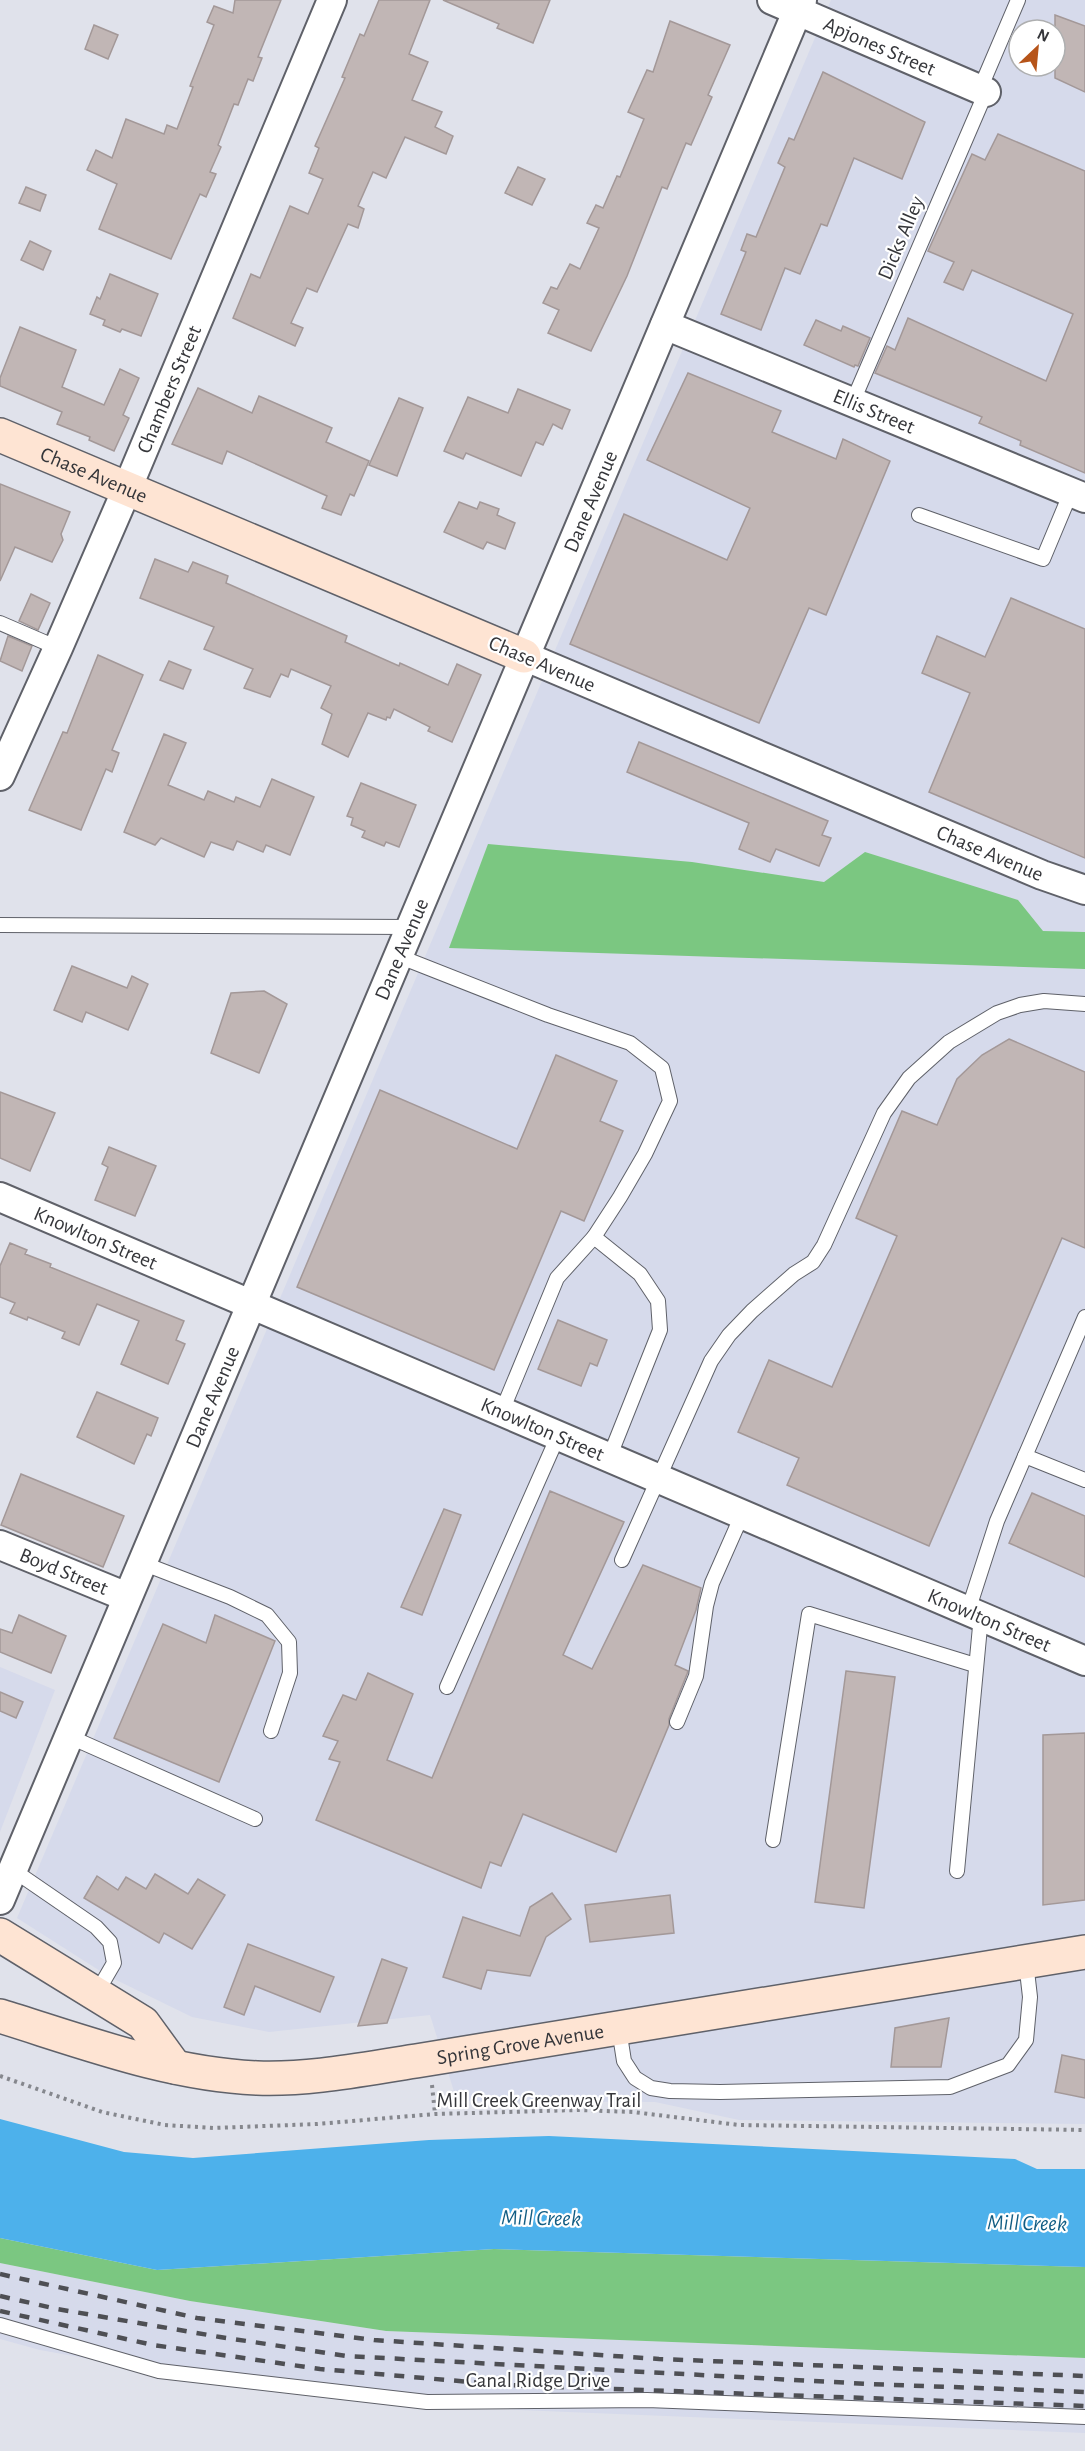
<svg xmlns="http://www.w3.org/2000/svg" width="1085" height="2451" viewBox="0 0 1085 2451" font-family="'Alegreya Sans',sans-serif">
<style>
.built{fill:#d6daeb;fill-rule:evenodd}
.forest{fill:#7bc781}
.water{fill:#4db1eb}
.building{fill:#c1b6b5;stroke:#a39898;stroke-width:1.5}
.lines{fill:none;stroke-linecap:round;stroke-linejoin:round}
.lane-casing{stroke:#5f6169;stroke-width:16}
.street-casing{stroke:#5f6169;stroke-width:32}
.secondary-casing{stroke:#5f6169;stroke-width:36}
.path{stroke:#85878d;stroke-width:4;stroke-dasharray:3 4.5;stroke-linecap:butt}
.lane{stroke:#fff;stroke-width:14}
.street{stroke:#fff;stroke-width:28}
.secondary{stroke:#fee4d3;stroke-width:33}
.rail{stroke:#4e4f54;stroke-width:4.5;stroke-dasharray:10 10;stroke-linecap:butt}
.labels{text-anchor:middle;dominant-baseline:central;stroke-width:4.5;stroke-linejoin:round;paint-order:stroke}
.street-label{font-size:21px;fill:#35363a;stroke:#fff}
.water-label{font-size:22px;font-style:italic;fill:#115d84;stroke:#fff}
</style>
<rect width="100%" height="100%" fill="#e0e2eb"/>
<g class="built">
<path d="M831,0H1085V2124L739,2120L655,2102L457,2101L430,2015L269,2032L192,2017L108,1976L17,1918ZM1019,30H1055V66H1019Z"/>
<polygon points="0,1667 55,1690 0,1832"/>
<polygon points="0,2263 190,2301 386,2331 1085,2358 1085,2433 519,2410 245,2387 40,2350 0,2339"/>
</g>
<g class="forest">
<polygon points="488,844 692,862 824,882 865,852 1018,900 1043,931 1085,932 1085,969 449,948"/>
<polygon points="0,2238 157,2270 494,2249 1085,2267 1085,2358 386,2331 190,2301 0,2263"/>
</g>
<polygon class="water" points="0,2119 124,2152 193,2158 429,2140 549,2136 1015,2159 1037,2169 1085,2169 1085,2267 494,2249 157,2270 0,2238"/>
<g class="building">
<polygon points="235,0 281,0 258,57 262,58 253,81 248,79 238,105 234,104 218,145 221,147 210,172 216,174 206,197 200,194 171,259 99,229 117,184 87,170 96,150 112,158 126,119 164,134 167,125 177,129 193,87 190,86 214,25 207,22 214,6 233,13"/>
<polygon points="379,0 430,0 409,54 428,62 412,100 442,112 435,127 453,136 446,154 405,137 386,178 373,172 358,206 364,209 358,228 348,224 317,292 307,288 291,323 303,328 295,346 233,318 251,274 260,278 290,206 308,214 323,179 309,173 319,148 315,146 345,78 342,77 360,34 364,36"/>
<polygon points="443,0 550,0 533,43 497,28 499,24"/>
<polygon points="1055,15 1085,26 1085,92 1055,78"/>
<polygon points="670,21 730,45 708,95 712,97 691,145 686,143 667,189 662,187 627,276 591,351 548,333 559,310 543,303 551,287 557,289 570,264 580,269 599,228 587,223 596,205 603,208 617,176 620,177 644,119 628,112 647,70 653,72"/>
<polygon points="94,25 118,35 108,59 85,49"/>
<polygon points="823,72 925,122 902,179 854,158 827,226 821,224 800,274 785,268 761,330 721,314 746,252 741,250 747,234 756,237 785,167 778,163 789,138 794,140"/>
<polygon points="998,134 1085,171 1085,473 1020,445 1021,441 979,423 982,417 875,373 887,346 895,350 908,318 1046,381 1073,314 972,270 963,290 944,282 954,262 928,251 972,154 985,160"/>
<polygon points="518,167 545,179 532,205 505,193"/>
<polygon points="26,187 46,195 40,211 19,203"/>
<polygon points="30,241 51,251 43,270 21,260"/>
<polygon points="110,274 158,294 141,336 122,329 120,332 103,325 105,320 90,314 97,297 100,299"/>
<polygon points="816,320 841,331 843,326 870,338 858,366 855,365 854,367 804,345"/>
<polygon points="20,327 76,350 62,387 104,405 120,369 139,378 123,415 129,418 114,451 89,440 90,437 57,424 62,412 0,386 0,378"/>
<polygon points="688,373 781,411 772,432 836,459 843,439 890,461 826,615 809,608 759,723 570,644 624,514 727,560 750,508 647,460"/>
<polygon points="198,388 252,413 259,396 332,428 326,442 369,461 354,496 350,494 341,515 322,508 327,496 227,451 222,464 172,444"/>
<polygon points="518,389 570,410 562,429 553,424 543,445 536,442 521,476 466,453 463,459 444,451 468,397 508,413"/>
<polygon points="399,398 423,408 397,476 369,465"/>
<polygon points="0,484 70,512 61,534 63,540 52,562 15,547 0,581"/>
<polygon points="459,502 477,509 480,502 499,509 497,515 515,523 505,549 487,542 483,549 444,532"/>
<polygon points="155,559 188,572 193,562 228,576 226,583 347,636 345,642 399,666 400,663 448,685 457,664 481,675 452,742 428,731 430,727 394,709 390,718 387,717 386,720 368,713 348,757 322,744 332,714 321,708 331,686 291,669 288,677 281,674 270,697 244,688 253,669 204,649 214,627 140,598"/>
<polygon points="31,594 50,603 38,630 19,621"/>
<polygon points="1011,598 1085,629 1085,858 929,792 970,693 922,673 937,636 985,657"/>
<polygon points="8,636 32,646 22,671 0,661"/>
<polygon points="98,655 143,675 112,750 119,753 112,772 106,769 81,830 29,810 63,732 67,733"/>
<polygon points="169,661 191,670 183,689 160,680"/>
<polygon points="164,734 186,743 168,785 204,800 208,791 234,802 236,797 260,807 272,779 314,797 290,855 266,845 263,852 237,841 233,850 211,842 204,857 161,838 155,845 124,832"/>
<polygon points="639,742 828,821 822,835 831,838 819,866 776,849 770,862 739,849 749,823 627,772"/>
<polygon points="361,783 416,805 399,847 386,842 384,846 362,837 365,831 351,825 353,818 347,816"/>
<polygon points="72,966 127,988 132,976 148,984 128,1030 86,1012 82,1022 54,1010"/>
<polygon points="264,991 287,1004 259,1073 211,1053 231,993"/>
<polygon points="1009,1039 1085,1072 1085,1248 1062,1238 929,1546 787,1485 799,1458 738,1432 769,1360 832,1387 897,1236 856,1218 902,1111 937,1125 957,1079 982,1055"/>
<polygon points="556,1055 617,1081 600,1121 623,1131 584,1221 561,1211 494,1370 297,1287 380,1090 517,1149"/>
<polygon points="0,1092 55,1113 30,1171 0,1158"/>
<polygon points="109,1147 156,1166 135,1216 95,1200 108,1167 102,1164"/>
<polygon points="10,1243 27,1250 25,1254 51,1264 50,1267 184,1321 176,1340 185,1344 168,1384 121,1364 139,1321 97,1304 79,1345 62,1338 65,1332 28,1317 27,1320 10,1313 15,1303 0,1297 0,1266"/>
<polygon points="558,1320 607,1340 597,1366 590,1363 581,1386 538,1369"/>
<polygon points="97,1392 158,1418 151,1436 147,1434 134,1464 77,1437"/>
<polygon points="21,1474 124,1516 103,1567 1,1525"/>
<polygon points="550,1491 624,1522 563,1655 592,1669 643,1565 701,1588 696,1610 675,1665 688,1671 687,1674 669,1719 669,1725 616,1852 523,1814 501,1866 490,1862 481,1888 316,1820 340,1762 329,1759 338,1741 323,1736 343,1695 356,1700 368,1673 413,1694 387,1760 432,1778"/>
<polygon points="1032,1493 1085,1516 1085,1577 1009,1543"/>
<polygon points="444,1509 461,1515 422,1615 401,1607"/>
<polygon points="19,1615 66,1636 51,1673 0,1652 0,1629 12,1633"/>
<polygon points="215,1615 275,1641 219,1782 114,1738 163,1624 206,1643"/>
<polygon points="846,1671 895,1677 864,1908 815,1902"/>
<polygon points="0,1692 23,1702 16,1718 0,1711"/>
<polygon points="1085,1733 1085,1900 1043,1905 1043,1735"/>
<polygon points="155,1874 188,1894 198,1879 225,1895 192,1949 164,1933 159,1943 84,1898 97,1876 118,1890 126,1877 146,1889"/>
<polygon points="552,1893 571,1919 546,1937 530,1976 487,1970 481,1989 443,1977 463,1917 520,1936 530,1907"/>
<polygon points="670,1895 674,1933 590,1942 585,1905"/>
<polygon points="248,1944 334,1977 320,2012 255,1986 244,2015 224,2007"/>
<polygon points="382,1959 407,1968 387,2023 358,2026"/>
<polygon points="949,2018 941,2067 891,2067 895,2028"/>
<polygon points="1062,2055 1085,2060 1085,2098 1055,2092"/>
</g>
<g class="lines">
<defs>
<g id="lane">
<polyline points="980,89 1018,0"/>
<polyline points="853,401 986,92"/>
<polyline points="919,515 1043,559 1071,492"/>
<polyline points="0,623 58,648"/>
<polyline points="0,925 410,927"/>
<polyline points="398,956 548,1015 630,1043 662,1068 670,1101 645,1154 620,1197 594,1237 557,1278 502,1411"/>
<polyline points="594,1237 640,1274 658,1301 660,1330 609,1458"/>
<polyline points="1025,1456 1085,1480"/>
<polyline points="622,1560 711,1361 729,1335 752,1311 794,1274 813,1262 824,1245 884,1113 909,1078 949,1042 997,1013 1020,1005 1044,1001 1085,1004"/>
<polyline points="142,1563 230,1597 267,1615 289,1642 290,1673 271,1731"/>
<polyline points="968,1611 997,1521 1085,1317"/>
<polyline points="447,1687 558,1436"/>
<polyline points="677,1722 696,1676 706,1606 712,1583 742,1515"/>
<polyline points="68,1736 255,1819"/>
<polyline points="773,1840 809,1614 975,1665"/>
<polyline points="13,1870 96,1927 110,1942 114,1963 96,1994"/>
<polyline points="957,1871 981,1616"/>
<polyline points="619,2029 624,2061 635,2078 651,2088 670,2091 720,2092 950,2087 1008,2065 1026,2040 1030,1997 1026,1962"/>
<polyline points="0,2325 159,2371 427,2402 647,2400 1085,2417"/>
</g>
<g id="street">
<path id="s1" d="M772,0L986,92"/>
<path id="s2" d="M665,325L1085,498"/>
<path id="s3" d="M524,656L1042,875L1085,890"/>
<path id="s4" d="M0,776L58,648L127,489L332,0"/>
<path id="s5" d="M0,1197L1085,1661"/>
<path id="s6" d="M0,1545L127,1597"/>
<path id="s7" d="M0,1900L802,0"/>
</g>
<g id="secondary">
<path id="s8" d="M0,435L524,656"/>
<polyline points="0,1935 143,2023 175,2067"/>
<path id="s9" d="M0,2016C84,2042 168,2074 257,2078C310,2080 363,2069 416,2061L1085,1952"/>
</g>
</defs>
<use href="#lane" class="lane-casing"/>
<use href="#street" class="street-casing"/>
<use href="#secondary" class="secondary-casing"/>
<g class="path">
<polyline points="0,2076 102,2112 165,2125 214,2128 317,2124 435,2114 578,2110 633,2112 739,2125 1085,2130"/>
<polyline points="432,2085 435,2114"/>
</g>
<use href="#lane" class="lane"/>
<use href="#street" class="street"/>
<use href="#secondary" class="secondary"/>
<g class="rail">
<polyline points="0,2274 197,2318 374,2340 659,2359 1085,2376"/>
<polyline points="0,2296 57,2309 220,2337 346,2356 870,2384 1085,2392"/>
<polyline points="0,2311 153,2345 320,2369 505,2385 1085,2406"/>
</g>
</g>
<g class="labels">
<g class="street-label">
<text stroke="none"><textPath href="#s1" startOffset="117">Apjones Street</textPath></text>
<text transform="translate(901 238) rotate(-67)">Dicks Alley</text>
<text stroke="none"><textPath href="#s4" startOffset="422">Chambers Street</textPath></text>
<text stroke="none"><textPath href="#s2" startOffset="226">Ellis Street</textPath></text>
<text stroke="none"><textPath href="#s8" startOffset="102">Chase Avenue</textPath></text>
<text stroke="none"><textPath href="#s7" startOffset="1518">Dane Avenue</textPath></text>
<text transform="translate(542 664) rotate(23)">Chase Avenue</text>
<text stroke="none"><textPath href="#s3" startOffset="506">Chase Avenue</textPath></text>
<text stroke="none"><textPath href="#s7" startOffset="1032">Dane Avenue</textPath></text>
<text stroke="none"><textPath href="#s5" startOffset="104">Knowlton Street</textPath></text>
<text stroke="none"><textPath href="#s7" startOffset="546">Dane Avenue</textPath></text>
<text stroke="none"><textPath href="#s5" startOffset="590">Knowlton Street</textPath></text>
<text stroke="none"><textPath href="#s6" startOffset="69">Boyd Street</textPath></text>
<text stroke="none"><textPath href="#s5" startOffset="1076">Knowlton Street</textPath></text>
<text stroke="none"><textPath href="#s9" startOffset="531">Spring Grove Avenue</textPath></text>
<text x="539" y="2100">Mill Creek Greenway Trail</text>
<text x="538" y="2380">Canal Ridge Drive</text>
</g>
<g class="water-label">
<text transform="translate(541 2218) rotate(1)">Mill Creek</text>
<text transform="translate(1027 2223) rotate(1)">Mill Creek</text>
</g>
</g>
<g transform="translate(1037 48) rotate(26)"><circle r="28" fill="#ffffff" stroke="#aeafb0" stroke-width="1.5"/>
<path d="M0-4.5L10 22L0 15L-10 22Z" fill="#b65419"/>
<text y="-9" font-size="16" font-weight="bold" text-anchor="middle" fill="#35363a">N</text>
</g>
</svg>
